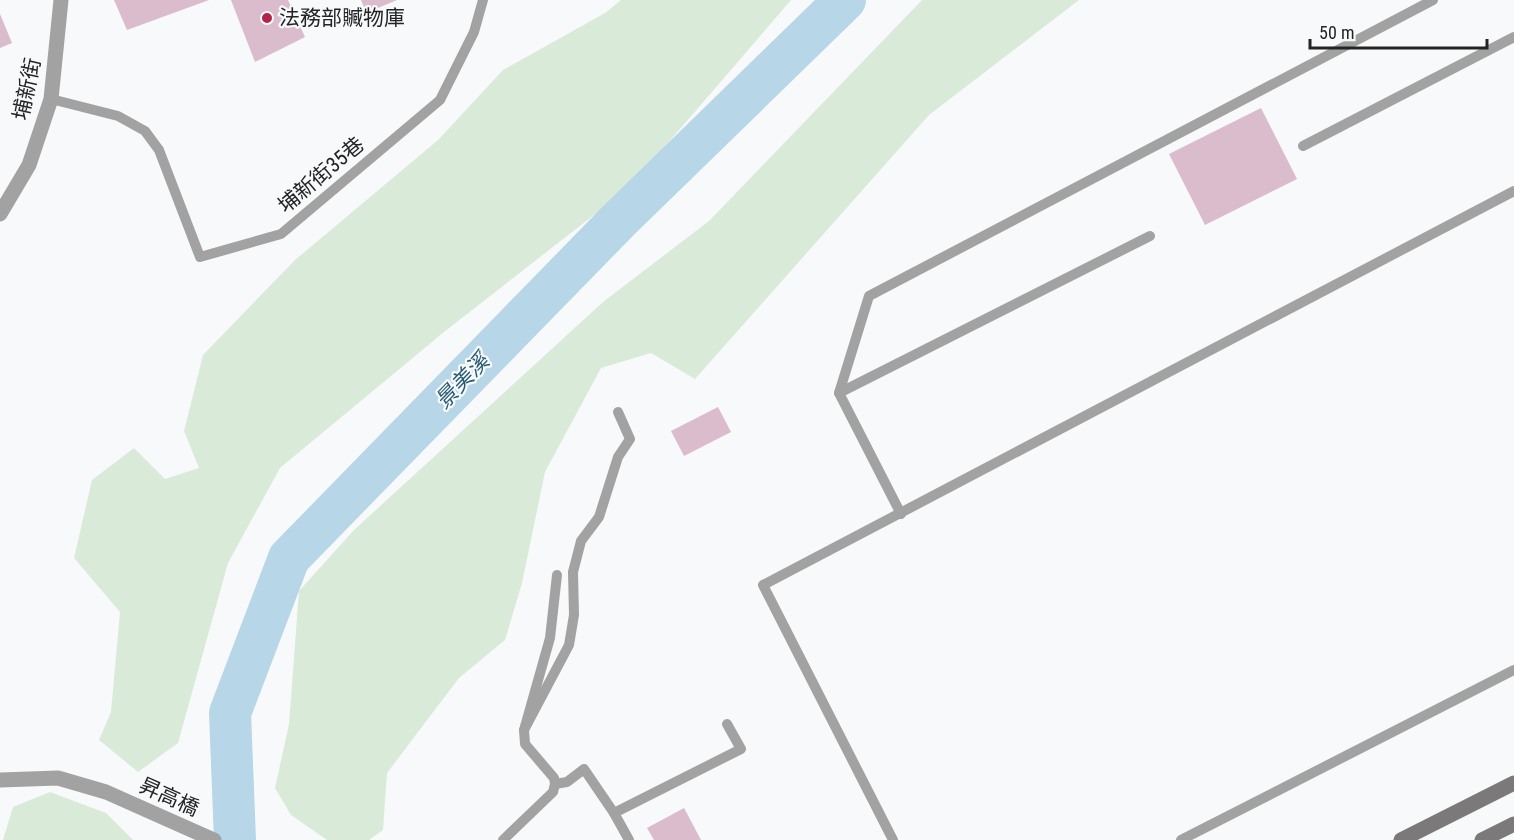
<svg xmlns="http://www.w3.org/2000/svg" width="1514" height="840" viewBox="0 0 1514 840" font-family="'Roboto Condensed','Noto Sans TC',sans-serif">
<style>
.green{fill:#daead9}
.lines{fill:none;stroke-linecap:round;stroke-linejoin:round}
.river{stroke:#b7d6e7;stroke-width:42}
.building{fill:#dabccc}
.service{stroke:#a3a2a2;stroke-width:10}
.minor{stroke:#a3a2a2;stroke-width:15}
.secondary{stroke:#7b7979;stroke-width:15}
.poi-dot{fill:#b52349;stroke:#f8f9fb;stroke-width:2}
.labels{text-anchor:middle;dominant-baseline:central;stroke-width:4.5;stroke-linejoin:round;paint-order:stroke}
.poi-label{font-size:21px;fill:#232424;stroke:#f8f9fb;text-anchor:start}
.street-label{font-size:21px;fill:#232424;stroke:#f8f9fb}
.water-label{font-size:22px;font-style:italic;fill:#255a75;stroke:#f8f9fb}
</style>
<rect width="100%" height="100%" fill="#f8f9fb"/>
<g class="green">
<polygon points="621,0 791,0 631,186 444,332 280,468 228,563 178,743 138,772 99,740 111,712 120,612 74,558 92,480 134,448 165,479 199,468 184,431 203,355 295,260 438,140 503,70 605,13"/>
<polygon points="922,0 1079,0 929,115 695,379 651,353 601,368 545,472 522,583 505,640 459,678 387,773 383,830 369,840 327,840 291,815 275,788 289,724 299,591 354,530 603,302 709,221"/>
<polygon points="50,792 106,813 133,840 3,840 13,807"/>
</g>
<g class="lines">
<polyline class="river" points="235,840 230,713 289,558 618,221 845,0"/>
</g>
<g class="building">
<polygon points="114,0 209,0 127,30"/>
<polygon points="231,0 288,0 305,37 255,62"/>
<polygon points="361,0 397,0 366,13"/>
<polygon points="0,14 12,43 0,48"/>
<polygon points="1261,108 1297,179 1205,225 1169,154"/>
<polygon points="718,407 731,432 684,456 671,431"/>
<polygon points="684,808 701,840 654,840 647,828"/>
</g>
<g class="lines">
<g class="service">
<polyline points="51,99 118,116 145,131 159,150 200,257 281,234 440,100 474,32 483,0"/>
<polyline points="1303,146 1514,37"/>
<polyline points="839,393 1150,236"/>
<polyline points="901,514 839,393 869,296 1433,0"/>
<polyline points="524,730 569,645 574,615 573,572 581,541 599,517 618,457 630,439 618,412"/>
<polyline points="555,784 567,782 584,769 614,813 741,749 727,724"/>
<polyline points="614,813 629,840"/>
<polyline points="503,840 553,792 555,784 554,778 525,744 524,730 550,638 557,575"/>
<polyline points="893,840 763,585 1514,191"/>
<polyline points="1181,840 1514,670"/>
</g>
<g class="minor">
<polyline points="0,214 29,165 51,99 61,0"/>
<polyline points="0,780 58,778 106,792 214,840"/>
</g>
<g class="secondary">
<polyline points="1401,840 1514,783"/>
<polyline points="1482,840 1514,824"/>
</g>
</g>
<circle class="poi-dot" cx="267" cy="18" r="6"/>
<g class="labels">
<g class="poi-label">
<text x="279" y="18">法務部贓物庫</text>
</g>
<g class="street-label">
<text transform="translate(27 89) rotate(-78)">埔新街</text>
<text transform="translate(321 175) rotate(-40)">埔新街35巷</text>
<text transform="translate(169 797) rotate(24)">昇高橋</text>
</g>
<g class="water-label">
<text transform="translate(462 381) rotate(-46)">景美溪</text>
</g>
</g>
<path d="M1310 39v9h177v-9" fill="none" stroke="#232424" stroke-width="3"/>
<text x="1319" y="39" font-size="18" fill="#232424" stroke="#f8f9fb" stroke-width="4.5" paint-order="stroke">50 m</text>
</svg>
